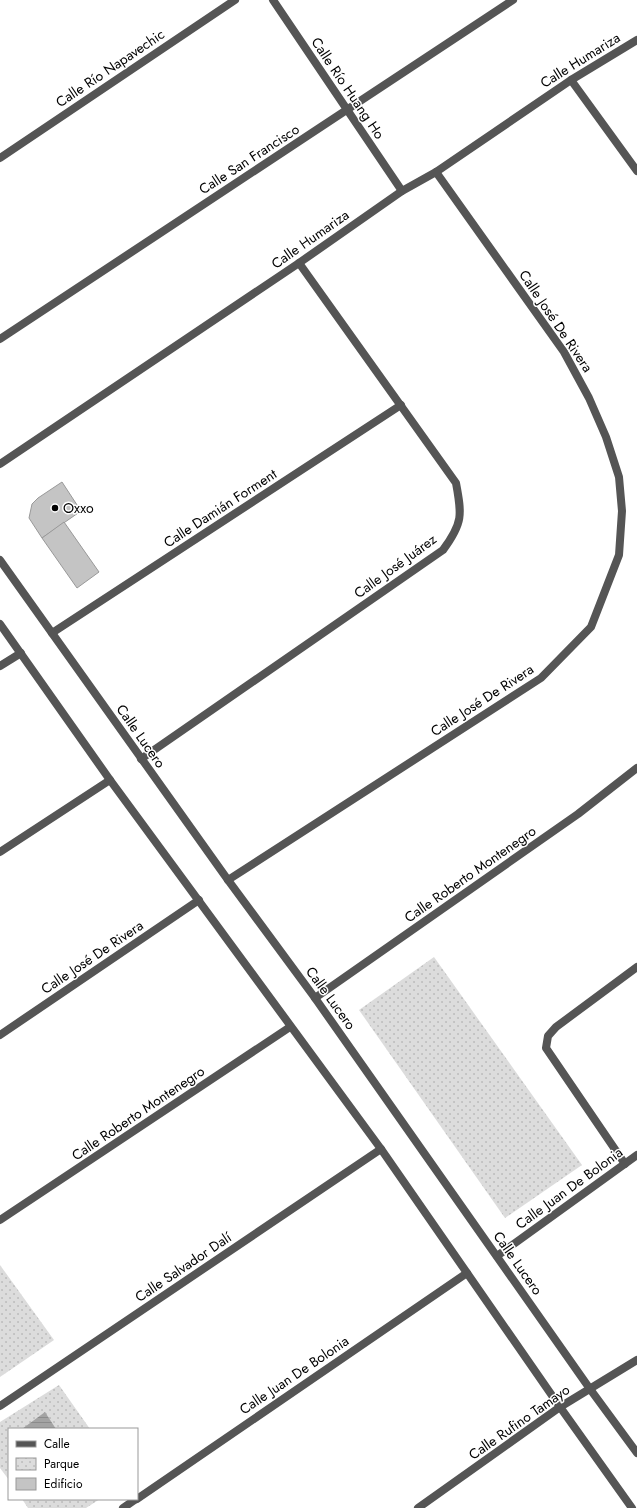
<svg xmlns="http://www.w3.org/2000/svg" width="637" height="1508" viewBox="0 0 637 1508" font-family="Jost,sans-serif">
<style>
.park{fill:url(#park-dots)}
.water{fill:url(#water-rules)}
.building{fill:#c4c4c4;stroke:#999}
.lines{fill:none;stroke-linecap:round;stroke-linejoin:round}
.minor{stroke:#555;stroke-width:8}
.tertiary{stroke:#555;stroke-width:8}
.poi-dot{fill:#000;stroke:#fff;stroke-width:1.5}
.labels{text-anchor:middle;dominant-baseline:central;stroke-width:3;stroke-linejoin:round;paint-order:stroke}
.street-label{font-size:14px;fill:#000;stroke:#fff}
.poi-label{font-size:14px;fill:#000;stroke:#fff;text-anchor:start}
</style>
<defs>
<pattern id="park-dots" width="8" height="8" patternUnits="userSpaceOnUse"><rect width="8" height="8" fill="#dcdcdc"/><path d="M2 2h.1M6 6h.1" fill="none" stroke="#bbb" stroke-width="1.8" stroke-linecap="round"/></pattern>
<pattern id="water-rules" width="6" height="5" patternUnits="userSpaceOnUse"><rect width="6" height="5" fill="#a3a3a3"/><path d="M0 2.5h6" fill="none" stroke="#8b8b8b"/></pattern>
</defs>
<rect width="100%" height="100%" fill="#fff"/>
<g class="park">
<polygon points="434,957 582,1165 505,1218 359,1010"/>
<polygon points="0,1265 54,1340 0,1377"/>
<polygon points="59,1385 90,1429 9,1429 9,1480 0,1468 0,1422"/>
<polygon points="22,1499 100,1499 86,1508 28,1508"/>
</g>
<polygon class="water" points="45,1412 56,1429 22,1429"/>
<g class="building">
<polygon points="62,482 81,511 42,538 29,518 32,504 38,498"/>
<polygon points="64,522 99,572 77,588 42,538"/>
</g>
<g class="lines">
<g class="minor">
<polyline points="273,0 402,191"/>
<polyline points="571,80 637,171"/>
<polyline points="0,158 235,0"/>
<polyline points="0,339 513,0"/>
<polyline points="52,633 401,405"/>
<polyline points="0,666 21,653"/>
<path d="M141,759L443,550C463,523 462,515 456,483L299,263"/>
<polyline points="0,852 110,780"/>
<polyline points="228,880 541,678 591,627 619,555 622,511 619,477 606,437 589,398 564,352 436,172"/>
<polyline points="315,998 578,814 637,768"/>
<polyline points="0,1035 199,900"/>
<polyline points="625,1164 546,1048 548,1036 556,1027 637,967"/>
<polyline points="0,1220 290,1027"/>
<polyline points="497,1256 637,1155"/>
<polyline points="0,1406 381,1149"/>
<polyline points="137,1499 467,1273"/>
<polyline points="123,1508 136,1499"/>
<polyline points="418,1508 560,1407 637,1360"/>
</g>
<g class="tertiary">
<polyline points="0,464 299,263 402,191 436,172 571,80 637,40"/>
<polyline points="0,560 228,880 315,998 590,1389 637,1453"/>
<polyline points="0,624 110,780 381,1149 560,1407 632,1508"/>
</g>
</g>
<circle class="poi-dot" cx="55" cy="508" r="4"/>
<g class="labels">
<g class="street-label">
<text transform="translate(580 60) rotate(-32)">Calle Humariza</text>
<text transform="translate(110 68) rotate(-34)">Calle Río Napavechic</text>
<text transform="translate(348 88) rotate(56)">Calle Río Huang Ho</text>
<text transform="translate(249 159) rotate(-33)">Calle San Francisco</text>
<text transform="translate(310 239) rotate(-35)">Calle Humariza</text>
<text transform="translate(556 321) rotate(56)">Calle José De Rivera</text>
<text transform="translate(220 508) rotate(-33)">Calle Damián Forment</text>
<text transform="translate(395 566) rotate(-36)">Calle José Juárez</text>
<text transform="translate(482 700) rotate(-33)">Calle José De Rivera</text>
<text transform="translate(141 736) rotate(55)">Calle Lucero</text>
<text transform="translate(470 874) rotate(-35)">Calle Roberto Montenegro</text>
<text transform="translate(92 957) rotate(-34)">Calle José De Rivera</text>
<text transform="translate(331 998) rotate(54)">Calle Lucero</text>
<text transform="translate(138 1113) rotate(-34)">Calle Roberto Montenegro</text>
<text transform="translate(569 1188) rotate(-36)">Calle Juan De Bolonia</text>
<text transform="translate(518 1263) rotate(55)">Calle Lucero</text>
<text transform="translate(183 1267) rotate(-34)">Calle Salvador Dalí</text>
<text transform="translate(294 1375) rotate(-34)">Calle Juan De Bolonia</text>
<text transform="translate(519 1422) rotate(-35)">Calle Rufino Tamayo</text>
</g>
<g class="poi-label">
<text x="63" y="508">Oxxo</text>
</g>
</g>
<rect x="8" y="1428" width="130" height="72" fill="#ffffff" stroke="#999999"/>
<rect x="16" y="1441" width="20" height="6" fill="#555555" stroke="#999999"/>
<text x="44" y="1448" font-size="12" fill="#000000">Calle</text>
<rect x="16" y="1458" width="20" height="12" fill="url(#park-dots)" stroke="#999999"/>
<text x="44" y="1468" font-size="12" fill="#000000">Parque</text>
<rect x="16" y="1478" width="20" height="12" fill="#c4c4c4" stroke="#999999"/>
<text x="44" y="1488" font-size="12" fill="#000000">Edificio</text>
</svg>
